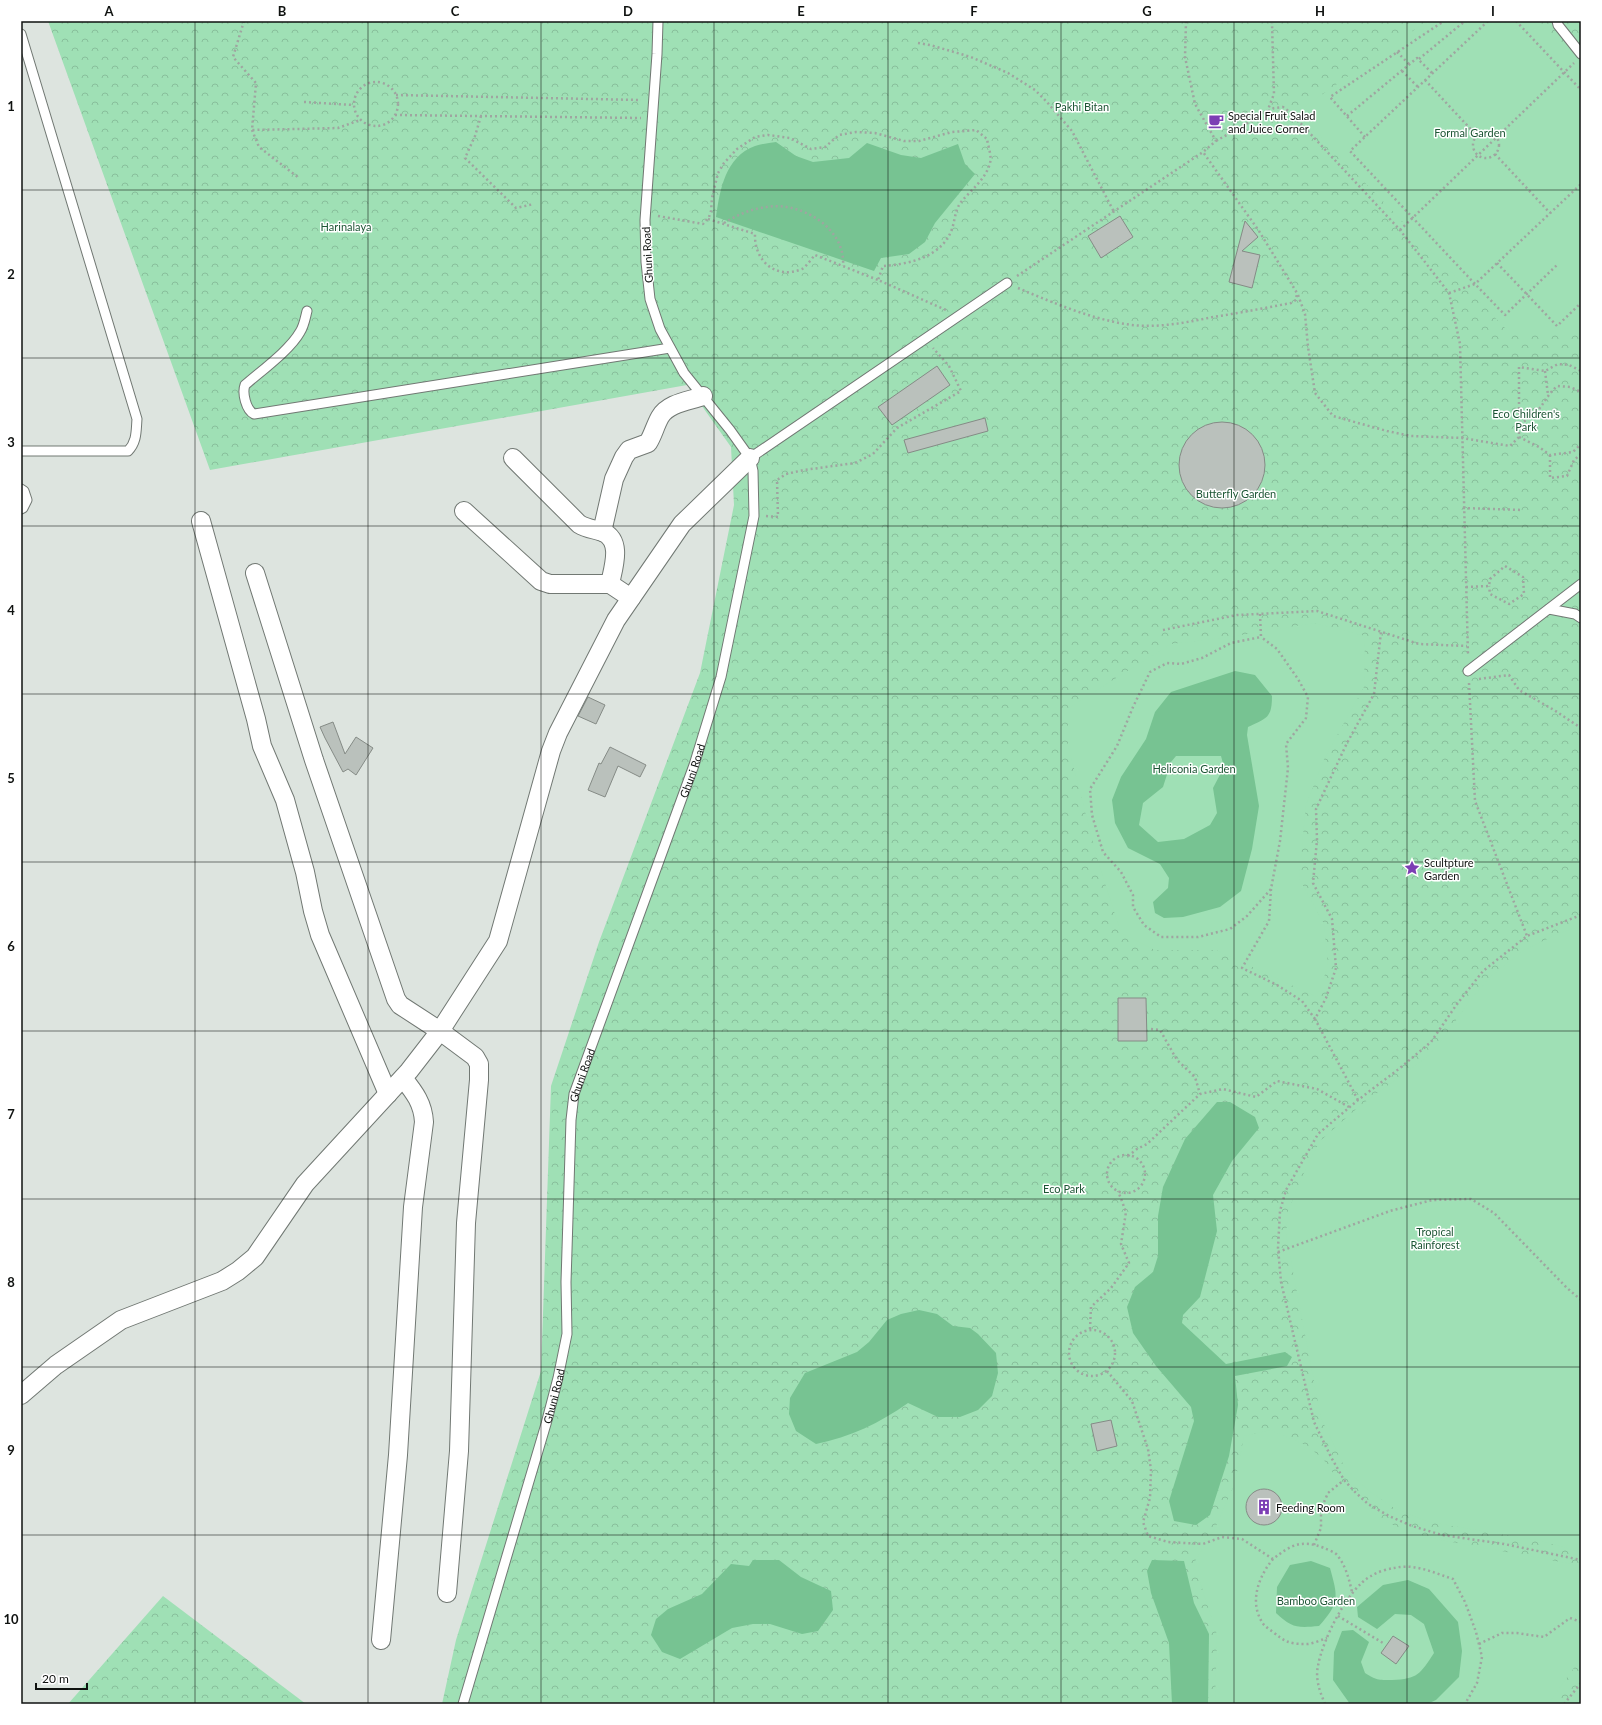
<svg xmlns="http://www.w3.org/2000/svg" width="1602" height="1725" viewBox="0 0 1602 1725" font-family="Lato,sans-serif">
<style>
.park{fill:url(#park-crowns)}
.garden{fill:#9fe0b5}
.water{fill:#77c392;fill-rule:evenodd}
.building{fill:#bac1bc;stroke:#858b86}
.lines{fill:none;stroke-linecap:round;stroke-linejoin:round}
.service-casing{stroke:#717873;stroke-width:11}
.minor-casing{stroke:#717873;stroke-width:20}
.path{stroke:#9fa5a0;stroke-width:2.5;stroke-dasharray:2 3;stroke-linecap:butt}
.service{stroke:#fff;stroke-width:9}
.minor{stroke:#fff;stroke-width:18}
.grid{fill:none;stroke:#0f1210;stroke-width:1;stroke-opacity:0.55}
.labels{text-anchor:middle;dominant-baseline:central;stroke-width:3;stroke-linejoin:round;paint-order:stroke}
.park-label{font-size:11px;fill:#1c5534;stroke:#fff}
.poi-label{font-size:11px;fill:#0f1210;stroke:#fff;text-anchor:start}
.street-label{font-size:11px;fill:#0f1210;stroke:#fff}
.neatline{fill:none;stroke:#0f1210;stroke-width:1.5}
.grid-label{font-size:13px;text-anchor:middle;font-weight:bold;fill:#0f1210}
</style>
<defs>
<pattern id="park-crowns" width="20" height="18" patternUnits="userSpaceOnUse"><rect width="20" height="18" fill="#9fe0b5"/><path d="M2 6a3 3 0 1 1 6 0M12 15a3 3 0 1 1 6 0" fill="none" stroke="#88bf9b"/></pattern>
</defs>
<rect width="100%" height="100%" fill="#dde4df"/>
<g class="park">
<polygon points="48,21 1581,21 1581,1704 442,1704 456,1640 541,1371 551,1086 599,942 700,673 734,505 731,447 687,385 210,470"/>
<polygon points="163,1596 306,1704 68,1704"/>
</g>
<g class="garden">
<polygon points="1427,21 1535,21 1581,67 1581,332 1509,332 1297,112"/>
<polygon points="1314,623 1365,636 1364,687 1325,757 1306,805 1299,878 1324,924 1328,966 1317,997 1216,950 1155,950 1121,933 1097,858 1068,745 1068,708 1171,644 1229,637"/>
<polygon points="1581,926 1581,1552 1541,1541 1429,1522 1394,1508 1369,1491 1345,1468 1321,1418 1286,1235 1288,1211 1306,1168 1320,1141 1361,1105 1427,1057 1446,1035 1468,1003 1490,977 1522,951 1560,933"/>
<polygon points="1270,1430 1306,1445 1323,1459 1344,1488 1363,1506 1384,1521 1409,1532 1441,1540 1572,1564 1581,1569 1581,1658 1548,1704 1215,1704 1217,1635 1194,1563 1216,1526 1235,1483 1244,1436"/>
</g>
<g class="water">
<path d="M776,142L796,156L813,162L849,158L867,143L901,155L921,158L958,144L965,164L975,174L935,223L925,242L909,254L881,258L874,271L716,217C720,190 725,157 755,146C761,144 769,143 776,142Z"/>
<path d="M1235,671L1255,675L1272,696C1272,718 1267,718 1248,727L1247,735L1259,806L1252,849L1241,891L1220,907L1183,917L1164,918L1155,913L1153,902L1168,888L1169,878L1160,864L1128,848L1115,823L1112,800L1121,777L1146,739L1155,712L1171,692ZM1176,756H1221L1224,767L1213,788L1217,813L1210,825L1184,839L1158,842L1139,825L1143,803L1163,787L1171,762Z"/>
<polygon points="1217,1102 1230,1102 1255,1117 1259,1128 1232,1161 1213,1195 1217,1231 1200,1297 1183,1315 1182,1323 1226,1364 1285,1352 1292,1357 1287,1366 1235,1376 1238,1405 1229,1456 1210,1515 1196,1525 1174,1521 1169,1501 1194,1421 1191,1407 1156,1366 1133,1333 1127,1307 1135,1287 1153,1272 1158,1256 1158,1216 1163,1187 1185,1139"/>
<path d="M919,1310L937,1314L953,1326L970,1328L978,1334L996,1353L998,1373L992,1396L978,1410L960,1417H938L908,1403C880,1423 850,1437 816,1444L796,1431L789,1414L790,1398L805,1373L857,1352L869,1342L887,1320L901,1314Z"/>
<polygon points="753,1560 779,1560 801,1577 831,1591 833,1610 818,1631 802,1634 770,1624 753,1624 732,1628 680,1659 662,1652 651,1635 656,1619 668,1609 702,1594 731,1564 749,1566"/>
<polygon points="1152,1560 1184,1561 1194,1603 1209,1634 1208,1704 1172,1704 1169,1643 1151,1593 1147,1571"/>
<path d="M1311,1561L1330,1568C1338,1597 1340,1603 1319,1626C1297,1628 1292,1628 1276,1613L1277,1587L1290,1565Z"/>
<path d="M1408,1580L1429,1589L1458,1622L1462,1651L1459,1677L1436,1700L1427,1704H1350L1333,1680L1334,1652L1342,1631L1353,1630L1369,1642L1361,1662L1365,1673C1376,1680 1378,1680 1392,1680C1418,1679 1420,1674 1434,1653L1424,1624L1411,1615L1395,1614L1377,1629L1358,1617L1357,1607L1383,1585Z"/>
</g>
<g class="building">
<polygon points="1120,216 1133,237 1101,258 1088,236"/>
<polygon points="1245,221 1258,237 1242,251 1260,255 1252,288 1229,282"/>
<polygon points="937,366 950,385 892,425 878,407"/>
<polygon points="985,418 988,431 908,453 904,440"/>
<circle cx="1222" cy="465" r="43"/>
<polygon points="588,697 605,705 596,724 578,716"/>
<polygon points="333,722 345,754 356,737 373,748 356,775 348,769 343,772 325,738 320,727"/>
<polygon points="610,747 646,765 640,777 618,766 605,797 588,790 599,763 601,764"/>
<polygon points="1118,998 1146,998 1147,1041 1118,1041"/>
<polygon points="1111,1420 1117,1446 1097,1451 1091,1424"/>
<circle cx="1264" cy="1507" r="18"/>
<polygon points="1393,1636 1409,1646 1396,1664 1381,1653"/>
</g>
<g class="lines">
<defs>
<g id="service">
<polyline points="1557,21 1558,25 1581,54"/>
<path d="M21,34L137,419C136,431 137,442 128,451H21"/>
<path d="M307,311C305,319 304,326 300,332C290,350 261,371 245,385C242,393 246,410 254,414L670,348"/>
<polyline points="750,458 1007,283"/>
<polyline points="21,489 24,491 27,500 23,508 21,509"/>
<polyline points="1549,609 1575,614 1581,618"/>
<polyline points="1468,671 1581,584"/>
<path id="s1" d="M463,1704L546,1424L558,1378L567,1334L566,1282L571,1120L574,1094L694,765L721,677L754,516L753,471L750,458L730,430L684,373L660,329L650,299L646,262L645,220L657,54L658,21"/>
</g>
<g id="minor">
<path d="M513,458L579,524C587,529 594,529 603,532C623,541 613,568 610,584"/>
<polyline points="464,511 541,581 550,584 610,584 631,598"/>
<polyline points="201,521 256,719 262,746 285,800 305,872 313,911 320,935 388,1094"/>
<path d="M602,532L614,479L624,457L629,450L648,443C653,435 655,426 660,417C668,403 689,401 703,396"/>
<polyline points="255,573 314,760 396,999 400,1005 440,1031 475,1057 479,1064 479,1080 466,1223 459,1451 447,1593"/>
<polyline points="21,1395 56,1365 121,1320 222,1281 238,1271 255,1257 305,1184 409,1071 440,1031 498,941 551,751 558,733 616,620 682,524 750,458"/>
<path d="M381,1640L398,1455L413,1207L424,1122C423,1103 414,1092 403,1078"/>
</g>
</defs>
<use href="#service" class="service-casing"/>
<use href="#minor" class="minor-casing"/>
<g class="path">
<polyline points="244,21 233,57 256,83 252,130 338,128 360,120"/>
<polyline points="1488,21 1350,151 1475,284 1581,184"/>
<polyline points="1516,21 1581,90"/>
<polyline points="918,43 930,45 971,57 1008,73 1035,90 1046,101 1072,131 1114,212"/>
<polyline points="1397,52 1410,65"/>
<polyline points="1419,59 1465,21"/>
<polyline points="1402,71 1418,87"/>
<polyline points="1425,80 1477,136"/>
<circle cx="376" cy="104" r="22"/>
<polyline points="396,95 641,100"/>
<polyline points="304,102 353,105"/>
<polyline points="1267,112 1274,94 1272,23"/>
<polyline points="395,115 641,118"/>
<polyline points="481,116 475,136 465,158 516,208 534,204"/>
<polyline points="1347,116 1417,58 1432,73"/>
<polyline points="252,130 259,147 299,178"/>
<circle cx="1486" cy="145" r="13"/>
<polyline points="1365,137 1330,97 1444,21"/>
<polyline points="1216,141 1274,108 1283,107 1291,113 1400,230 1449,293 1460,344 1468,656"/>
<polyline points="1495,154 1550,213"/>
<path d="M658,216L703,224L709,217L711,211L712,198L718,173L724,163L737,149L755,137L768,135L790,138L811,149L825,147L839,135L856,132L875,133L904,141H919L952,132L976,130L987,139C988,146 992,156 990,163C986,179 971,190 961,202C955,210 955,220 952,229C942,257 910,264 883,266L878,280L946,310"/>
<path d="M708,219L755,234C754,261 776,280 802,269C807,266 811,259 815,255L878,280"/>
<path d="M724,223C737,215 751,209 766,207C801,201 846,228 843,266"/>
<polyline points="1400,230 1574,63"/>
<polyline points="1497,263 1557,326 1581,303"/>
<polyline points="1017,276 1203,152 1216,141 1195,104 1185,57 1186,21"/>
<path d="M1018,288C1051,302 1089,318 1125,324C1154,329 1184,323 1213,317C1239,313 1265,308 1291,303L1296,300L1297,293L1259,231L1203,152"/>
<polyline points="1449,293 1475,284 1505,315 1557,265"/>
<polyline points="1298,295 1305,314 1308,347 1315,393 1333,416 1387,431 1411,436 1462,438 1510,446 1519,437 1519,367 1545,371 1558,364 1569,365 1581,371"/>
<polyline points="1545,371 1548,395"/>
<path d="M1519,423C1541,416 1541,401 1557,386L1570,387L1581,392"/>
<polyline points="1519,437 1539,447 1550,455 1573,452 1581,444"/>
<polyline points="1550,455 1550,478 1567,476 1574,460 1581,454"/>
<polyline points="1463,508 1523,510"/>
<polyline points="766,516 778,517 777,480 786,474 804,470 855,463 873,454 897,428 961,391 949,366 933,348"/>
<polyline points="1466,587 1489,586 1490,579 1505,566 1523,577 1524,594 1509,604 1490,594 1489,586"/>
<polyline points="1260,614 1261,637 1231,643 1202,658 1181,664 1167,663 1150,672 1133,707 1117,746 1090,789 1092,815 1103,852 1121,872 1133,895 1133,907 1144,925 1161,937 1198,937 1230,929 1247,916 1271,889 1280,841 1288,768 1286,744 1306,718 1308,697 1298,679 1277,649 1261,637"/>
<polyline points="1163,630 1237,615 1317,611 1419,644 1467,646"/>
<polyline points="1479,679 1509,675 1519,690 1554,710 1581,728"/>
<polyline points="1469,683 1475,801 1527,936"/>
<polyline points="1271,889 1269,921 1242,968 1277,985 1302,1001 1315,1019"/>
<polyline points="1581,915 1527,936 1483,971 1457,1004 1431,1042 1400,1068 1358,1100 1318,1134 1286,1190 1280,1211 1278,1248 1281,1282 1314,1422 1331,1457 1344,1480 1354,1491 1368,1504 1389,1516 1412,1526 1442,1535 1504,1544 1581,1560"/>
<polyline points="1151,1029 1160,1030 1177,1060 1195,1077 1200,1094"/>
<polyline points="1358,1100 1315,1019 1326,998 1336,968 1332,919 1313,883 1317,840 1316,809 1347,743 1374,694 1381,632"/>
<circle cx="1126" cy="1174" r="19"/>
<polyline points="1128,1156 1137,1149 1147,1144 1200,1094 1223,1089 1256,1097 1277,1081 1317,1089 1349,1107"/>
<polyline points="1278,1252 1390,1211 1432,1200 1471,1199 1494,1213 1567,1288 1581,1300"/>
<polyline points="1090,1329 1091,1307 1111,1288 1129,1263 1121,1244 1126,1212 1118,1191"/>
<circle cx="1092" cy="1353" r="23"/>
<path d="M1107,1371L1132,1401L1148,1449L1151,1470L1150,1498L1143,1522L1148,1536L1168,1542L1203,1544L1222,1537L1242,1539L1273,1559C1291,1545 1301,1539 1324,1548C1328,1550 1335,1552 1337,1555C1346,1566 1349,1579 1352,1592"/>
<polyline points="1314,1545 1321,1528 1321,1509 1328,1493 1344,1480"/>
<path d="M1273,1559C1259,1576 1249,1601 1262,1622C1264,1626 1269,1629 1273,1632C1284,1641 1289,1644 1304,1644C1311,1645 1320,1640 1327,1638"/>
<polyline points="1338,1616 1383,1643"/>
<polyline points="1479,1644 1502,1633 1517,1633 1544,1637 1570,1618 1581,1622"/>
<path d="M1325,1704C1320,1692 1315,1679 1318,1666C1322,1641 1348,1588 1371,1576C1377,1572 1387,1569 1394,1568C1415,1563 1434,1573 1453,1579L1465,1602L1476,1632L1482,1657L1477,1683L1465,1704"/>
<polyline points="1564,1704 1581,1683"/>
</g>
<use href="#service" class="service"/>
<use href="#minor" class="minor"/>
</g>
<path class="grid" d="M195,21V1704M368,21V1704M541,21V1704M714,21V1704M888,21V1704M1061,21V1704M1234,21V1704M1407,21V1704M21,190H1581M21,358H1581M21,526H1581M21,694H1581M21,862H1581M21,1031H1581M21,1199H1581M21,1367H1581M21,1535H1581"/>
<defs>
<symbol id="cafe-bare" viewBox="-9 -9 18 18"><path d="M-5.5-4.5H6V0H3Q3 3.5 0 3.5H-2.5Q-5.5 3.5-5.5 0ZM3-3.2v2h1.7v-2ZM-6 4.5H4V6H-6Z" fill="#7c3eb4" stroke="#fff" stroke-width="2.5" paint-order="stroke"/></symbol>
<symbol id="sight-bare" viewBox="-9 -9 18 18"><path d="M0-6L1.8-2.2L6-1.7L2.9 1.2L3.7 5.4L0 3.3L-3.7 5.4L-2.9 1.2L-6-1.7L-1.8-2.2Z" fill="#7c3eb4" stroke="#fff" stroke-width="2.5" paint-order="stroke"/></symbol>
<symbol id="building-bare" viewBox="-9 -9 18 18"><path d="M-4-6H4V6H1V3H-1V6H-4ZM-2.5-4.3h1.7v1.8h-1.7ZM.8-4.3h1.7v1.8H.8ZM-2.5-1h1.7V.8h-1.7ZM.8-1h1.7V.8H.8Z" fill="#7c3eb4" stroke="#fff" stroke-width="2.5" paint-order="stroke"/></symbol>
</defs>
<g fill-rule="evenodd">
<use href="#cafe-bare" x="1205" y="110" width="22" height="22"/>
<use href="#sight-bare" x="1401" y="857" width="22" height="22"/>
<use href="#building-bare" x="1253" y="1496" width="22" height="22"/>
</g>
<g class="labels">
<g class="park-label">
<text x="1082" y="106">Pakhi Bitan</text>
<text x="1470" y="132">Formal Garden</text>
<text x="346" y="226">Harinalaya</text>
<text x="1526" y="413">Eco Children's<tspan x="1526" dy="13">Park</tspan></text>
<text x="1236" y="493">Butterfly Garden</text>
<text x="1194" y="768">Heliconia Garden</text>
<text x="1064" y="1188">Eco Park</text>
<text x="1435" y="1231">Tropical<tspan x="1435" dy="13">Rainforest</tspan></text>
<text x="1316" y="1600">Bamboo Garden</text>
</g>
<g class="poi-label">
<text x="1228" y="115">Special Fruit Salad<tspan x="1228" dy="13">and Juice Corner</tspan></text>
<text x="1424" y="862">Scultpture<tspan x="1424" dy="13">Garden</tspan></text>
<text x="1276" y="1507">Feeding Room</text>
</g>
<g class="street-label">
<text transform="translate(647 255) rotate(-93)">Ghuni Road</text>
<text stroke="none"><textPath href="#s1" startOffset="969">Ghuni Road</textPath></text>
<text stroke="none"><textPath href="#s1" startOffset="645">Ghuni Road</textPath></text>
<text stroke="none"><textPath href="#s1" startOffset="321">Ghuni Road</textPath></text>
</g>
</g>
<rect width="1602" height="1725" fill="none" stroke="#ffffff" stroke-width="44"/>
<path d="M36 1683v6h51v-6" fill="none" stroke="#0f1210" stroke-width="2"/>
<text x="42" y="1683" font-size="12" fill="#0f1210" stroke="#ffffff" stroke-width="3" paint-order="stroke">20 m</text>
<rect x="22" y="22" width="1558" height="1681" class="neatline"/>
<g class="grid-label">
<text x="109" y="16">A</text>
<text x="282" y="16">B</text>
<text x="455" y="16">C</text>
<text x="628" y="16">D</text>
<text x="801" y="16">E</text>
<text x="974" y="16">F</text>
<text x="1147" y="16">G</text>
<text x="1320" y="16">H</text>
<text x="1493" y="16">I</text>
<text x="11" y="111">1</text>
<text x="11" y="279">2</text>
<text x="11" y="447">3</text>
<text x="11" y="615">4</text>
<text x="11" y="783">5</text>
<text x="11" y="951">6</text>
<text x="11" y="1119">7</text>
<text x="11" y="1287">8</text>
<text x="11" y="1455">9</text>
<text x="11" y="1624">10</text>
</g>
</svg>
